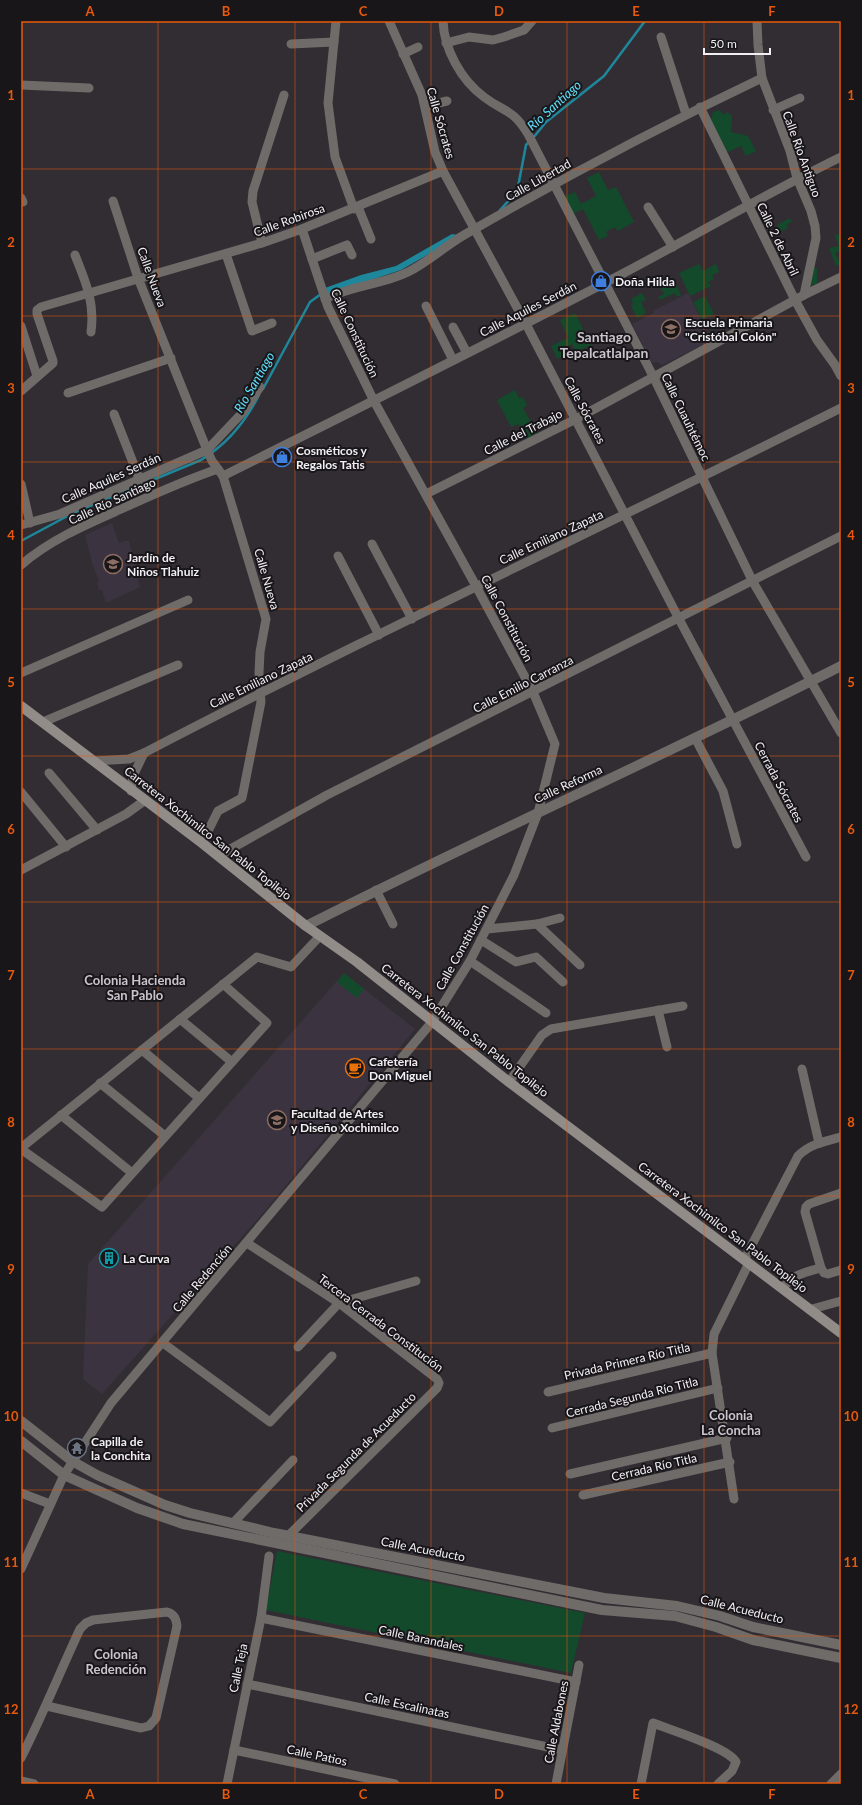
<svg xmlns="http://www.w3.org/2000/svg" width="862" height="1805" viewBox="0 0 862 1805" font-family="Lato,sans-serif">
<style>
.built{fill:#3b3440}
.green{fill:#134a2c}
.water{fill:#1f879c}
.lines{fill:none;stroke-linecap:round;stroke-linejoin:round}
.stream{stroke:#1f879c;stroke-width:2.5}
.minor{stroke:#6e6b68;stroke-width:9}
.tertiary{stroke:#6e6b68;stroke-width:10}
.secondary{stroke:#928c89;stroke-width:10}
.grid{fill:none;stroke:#e8590c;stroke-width:1;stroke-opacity:0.55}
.labels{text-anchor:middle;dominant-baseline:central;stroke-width:4;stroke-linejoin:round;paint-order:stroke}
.street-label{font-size:12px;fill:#f2eff4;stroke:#181619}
.poi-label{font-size:12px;font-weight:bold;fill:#f2eff4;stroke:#181619;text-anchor:start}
.water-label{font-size:13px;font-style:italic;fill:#60e0fc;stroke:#181619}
.neighbourhood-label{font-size:13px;font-weight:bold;fill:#c9c4cd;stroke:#181619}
.quarter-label{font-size:14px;font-weight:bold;fill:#c9c4cd;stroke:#181619}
.neatline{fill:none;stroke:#e8590c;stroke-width:1.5}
.grid-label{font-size:13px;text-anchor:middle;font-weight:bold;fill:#e8590c}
</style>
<rect width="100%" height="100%" fill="#312d33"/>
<g class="built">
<polygon points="688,293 712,340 662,365 658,362 652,363 632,324 654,313 653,311"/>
<polygon points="112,523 119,543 125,541 129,541 140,587 106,603 102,590 99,590 97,583 99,581 92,563 85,535"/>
<polygon points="344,973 415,1029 264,1212 102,1394 83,1379 88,1264"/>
</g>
<g class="green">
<polygon points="720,110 723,115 727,112 732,116 731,132 748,136 756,151 746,156 741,146 726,153 711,120 713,112"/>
<polygon points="599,172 608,190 616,187 634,222 618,231 615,227 606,232 608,236 599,240 583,209 573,214 564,197 575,192 581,204 596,196 587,178"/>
<polygon points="790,218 792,222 787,224 788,228 780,232 777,225"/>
<polygon points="841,234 841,250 835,253 841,264 836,266 829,248 839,246 835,235"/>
<polygon points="699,264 703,271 716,264 719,272 712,275 714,279 708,282 711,286 690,296 679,273"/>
<polygon points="814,267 817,269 817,283 810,286"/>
<polygon points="672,277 681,295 677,297 675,293 660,300 658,297 664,294 658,284"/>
<polygon points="642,293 646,300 641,302 646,313 637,318 631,306 633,304 631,299"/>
<polygon points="705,296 714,314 702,319 693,302"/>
<polygon points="575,313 591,345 576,352 572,344 565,348 567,354 557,359 551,346 568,338 560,320"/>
<polygon points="515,390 519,398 523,397 527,406 523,408 537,433 526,439 518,424 511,427 497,400"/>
<polygon points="344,973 364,989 357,998 337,982"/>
<polygon points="277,1551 585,1613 571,1673 266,1610"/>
</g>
<polygon class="water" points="452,234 458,235 455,239 401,270 326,295 325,288 361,275 396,266"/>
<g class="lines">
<g class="stream">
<polyline points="533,138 546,122 604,76 645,21"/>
<polyline points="500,210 517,192 526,145 529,142"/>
<polyline points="263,389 310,302 321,294"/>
<path d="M21,541L73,513L201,460C226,445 246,421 259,395"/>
</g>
<g class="minor">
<polyline points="336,21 328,103 335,157 354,209"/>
<polyline points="389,21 422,95 435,152 443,171 526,324 679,619 806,857"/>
<path d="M443,21C444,49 461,80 484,97C505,113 512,108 528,134L653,376L753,582L841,733"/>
<polyline points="757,21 758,45 762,78 790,151 797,178 811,211 815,226 816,238 804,295"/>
<polyline points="661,37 686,114"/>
<polyline points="446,43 469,37 493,40 504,37 524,30 532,21"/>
<polyline points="291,44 334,42"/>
<polyline points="403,54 418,47"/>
<polyline points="21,85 89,88"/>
<polyline points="426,106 447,101"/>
<polyline points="700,107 795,300 817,340 835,365 841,376"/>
<polyline points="773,110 800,98"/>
<polyline points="21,198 23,202"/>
<polyline points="113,201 138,278 207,450 243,412 260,387"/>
<polyline points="358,207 371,239"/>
<polyline points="648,207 673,247"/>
<polyline points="262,243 252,202 253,191 284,95"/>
<polyline points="226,254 252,331 272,323"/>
<path d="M75,255C86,283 95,302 91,332"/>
<polyline points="312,259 347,245 352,255"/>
<path d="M325,299C351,285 382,285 408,272C428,262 445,246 464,235C561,179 661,126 762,78"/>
<polyline points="426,306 453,360"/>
<polyline points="21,326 37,376"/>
<polyline points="453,327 467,353"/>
<polyline points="21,391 53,363 53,361 37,314 37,310 41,307 262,243 302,229 443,171"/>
<polyline points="68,393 171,358"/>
<polyline points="114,414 139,478"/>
<path d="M223,476C357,409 490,343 622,274C696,235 767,193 841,157"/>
<polyline points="21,484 30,523"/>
<polyline points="426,494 576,419 804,295 841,277"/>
<polyline points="21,525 60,514 207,450 212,461 223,476 266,619 260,652 259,673 261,702 242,798 218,811 202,843"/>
<polyline points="372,544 412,619"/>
<polyline points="338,556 379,635"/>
<path d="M21,565C50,540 85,525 119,510C152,495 185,480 218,469"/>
<polyline points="21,673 188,600"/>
<polyline points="43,722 178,665"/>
<polyline points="695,738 723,791 737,844"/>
<path d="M94,761L129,759L144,753C374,633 609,524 841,408"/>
<polyline points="49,773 97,830"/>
<polyline points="131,791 133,776 144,753"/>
<polyline points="21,792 66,847"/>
<polyline points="218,856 327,795 841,536"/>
<polyline points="21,870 126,814 144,801"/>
<polyline points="376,890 393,924"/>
<polyline points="537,924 580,965"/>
<polyline points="487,929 537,924 560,918"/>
<polyline points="481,940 516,962 536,957 563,982"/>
<polyline points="470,961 546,1013"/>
<polyline points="658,1010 667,1047"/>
<polyline points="180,1019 232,1062"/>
<polyline points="142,1050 199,1098"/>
<polyline points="802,1069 819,1143"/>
<polyline points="509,1082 542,1035 551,1029 683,1006"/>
<polyline points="100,1083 165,1136"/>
<polyline points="61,1115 132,1173"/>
<polyline points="21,1148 257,957 291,967 320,936"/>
<polyline points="21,1149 102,1207 267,1023 223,984"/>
<polyline points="841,1193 809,1204 806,1207 805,1212 821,1268 824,1273 828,1274 841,1270"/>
<polyline points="247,1243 339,1303 437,1379 439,1383 437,1388 288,1536"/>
<path d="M744,1260L798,1156C810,1144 826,1141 841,1137"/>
<path d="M783,1288C791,1275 806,1272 821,1268"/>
<polyline points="812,1309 841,1301"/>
<polyline points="163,1343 270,1422 332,1356"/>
<polyline points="298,1347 339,1303 416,1281"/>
<polyline points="548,1392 712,1353"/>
<polyline points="552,1428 718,1388"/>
<polyline points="570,1474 727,1438"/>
<polyline points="21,1493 50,1504"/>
<polyline points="583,1495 730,1462"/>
<polyline points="734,1499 712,1353 714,1334 749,1263"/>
<polyline points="233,1523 293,1460"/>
<polyline points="21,1569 64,1475 111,1403 432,1022 470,961 514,875 538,813 555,744 533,692 476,586 374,401 328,307 302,229"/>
<polyline points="261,1618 576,1682"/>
<polyline points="247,1684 562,1750"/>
<polyline points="234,1750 395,1784"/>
<path d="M21,1758C42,1716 60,1672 80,1629L86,1623L93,1620L167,1612C174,1614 176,1618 177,1626L156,1718L149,1726L141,1728L47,1706"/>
<polyline points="21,1781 34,1784"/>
<polyline points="227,1784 261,1618 269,1556"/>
<polyline points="556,1784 579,1665"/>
<path d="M641,1784L653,1723C671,1730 729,1748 736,1762L732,1771L718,1784"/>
<polyline points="831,1784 841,1774"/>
</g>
<g class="tertiary">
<path d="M306,926C483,836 664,756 841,666"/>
<polyline points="21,1421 72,1461 97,1475 165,1505 190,1513 274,1533 604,1598 677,1606 720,1616 753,1627 841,1645"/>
<polyline points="21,1441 64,1475 137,1508 183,1524 602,1610 675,1616 716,1627 753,1640 841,1658"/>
</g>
<polyline class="secondary" points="21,706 202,843 306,926 357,962 509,1082 841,1333"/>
</g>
<path class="grid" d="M158,21V1784M295,21V1784M431,21V1784M567,21V1784M704,21V1784M21,169H841M21,316H841M21,462H841M21,609H841M21,756H841M21,902H841M21,1049H841M21,1196H841M21,1343H841M21,1490H841M21,1636H841"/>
<defs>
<symbol id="shop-ring" viewBox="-11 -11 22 22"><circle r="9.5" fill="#181619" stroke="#3f7fe0" stroke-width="1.5"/><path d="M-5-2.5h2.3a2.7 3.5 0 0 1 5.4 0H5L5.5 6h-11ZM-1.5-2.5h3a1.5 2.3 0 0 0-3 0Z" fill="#3f7fe0"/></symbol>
<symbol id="school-ring" viewBox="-11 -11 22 22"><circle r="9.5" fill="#181619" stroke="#8d6e63" stroke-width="1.5"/><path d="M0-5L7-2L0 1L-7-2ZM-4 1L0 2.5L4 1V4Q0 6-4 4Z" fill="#8d6e63"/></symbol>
<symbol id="cafe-ring" viewBox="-11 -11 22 22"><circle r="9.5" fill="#181619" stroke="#e8710a" stroke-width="1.5"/><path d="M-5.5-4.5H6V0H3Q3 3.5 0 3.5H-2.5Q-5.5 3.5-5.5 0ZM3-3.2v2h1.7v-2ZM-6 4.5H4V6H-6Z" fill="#e8710a"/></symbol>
<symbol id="university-ring" viewBox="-11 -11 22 22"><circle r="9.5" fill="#181619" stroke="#8d6e63" stroke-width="1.5"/><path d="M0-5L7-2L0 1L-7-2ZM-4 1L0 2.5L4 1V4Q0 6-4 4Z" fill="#8d6e63"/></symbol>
<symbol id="building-ring" viewBox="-11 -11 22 22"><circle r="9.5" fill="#181619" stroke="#0f9aa8" stroke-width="1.5"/><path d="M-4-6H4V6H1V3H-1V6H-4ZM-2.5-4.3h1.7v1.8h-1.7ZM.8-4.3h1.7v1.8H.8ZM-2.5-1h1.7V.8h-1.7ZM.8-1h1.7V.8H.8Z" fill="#0f9aa8"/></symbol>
<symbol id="temple-ring" viewBox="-11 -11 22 22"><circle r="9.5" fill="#181619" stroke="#6b7280" stroke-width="1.5"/><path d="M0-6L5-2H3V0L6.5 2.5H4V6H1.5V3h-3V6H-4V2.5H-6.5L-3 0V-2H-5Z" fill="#6b7280"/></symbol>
</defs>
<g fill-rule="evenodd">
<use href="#shop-ring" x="590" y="270" width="22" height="22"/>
<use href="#school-ring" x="660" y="318" width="22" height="22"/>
<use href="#shop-ring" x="271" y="446" width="22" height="22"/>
<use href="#school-ring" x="102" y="553" width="22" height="22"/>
<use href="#cafe-ring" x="344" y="1057" width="22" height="22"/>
<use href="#university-ring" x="266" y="1109" width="22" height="22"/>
<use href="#building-ring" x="98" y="1247" width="22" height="22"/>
<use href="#temple-ring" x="66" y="1437" width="22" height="22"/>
</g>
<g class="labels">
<g class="street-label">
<text transform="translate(441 123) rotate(74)">Calle Sócrates</text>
<text transform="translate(802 154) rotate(70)">Calle Río Antiguo</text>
<text transform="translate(538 180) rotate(-29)">Calle Libertad</text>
<text transform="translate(289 220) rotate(-20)">Calle Robirosa</text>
<text transform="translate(778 239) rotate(64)">Calle 2 de Abril</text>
<text transform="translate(152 277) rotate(70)">Calle Nueva</text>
<text transform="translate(528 309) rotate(-27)">Calle Aquiles Serdán</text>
<text transform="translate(355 333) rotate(65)">Calle Constitución</text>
<text transform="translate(585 410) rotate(62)">Calle Sócrates</text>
<text transform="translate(686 417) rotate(64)">Calle Cuauhtémoc</text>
<text transform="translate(523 432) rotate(-27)">Calle del Trabajo</text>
<text transform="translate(111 478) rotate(-24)">Calle Aquiles Serdán</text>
<text transform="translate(112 501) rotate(-25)">Calle Río Santiago</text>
<text transform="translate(551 537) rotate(-25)">Calle Emiliano Zapata</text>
<text transform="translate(267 579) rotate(74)">Calle Nueva</text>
<text transform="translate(507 618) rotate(62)">Calle Constitución</text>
<text transform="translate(261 680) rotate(-26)">Calle Emiliano Zapata</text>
<text transform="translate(523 684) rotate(-27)">Calle Emilio Carranza</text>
<text transform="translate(779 782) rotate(62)">Cerrada Sócrates</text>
<text transform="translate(568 784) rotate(-25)">Calle Reforma</text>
<text transform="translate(208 833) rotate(38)">Carretera Xochimilco San Pablo Topilejo</text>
<text transform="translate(462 947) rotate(-61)">Calle Constitución</text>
<text transform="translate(465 1030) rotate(38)">Carretera Xochimilco San Pablo Topilejo</text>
<text transform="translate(723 1227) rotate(37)">Carretera Xochimilco San Pablo Topilejo</text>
<text transform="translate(202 1278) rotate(-50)">Calle Redención</text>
<text transform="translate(381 1323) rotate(37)">Tercera Cerrada Constitución</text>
<text transform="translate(627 1361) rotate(-13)">Privada Primera Río Titla</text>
<text transform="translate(632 1397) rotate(-14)">Cerrada Segunda Río Titla</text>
<text transform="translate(356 1452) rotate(-45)">Privada Segunda de Acueducto</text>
<text transform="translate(654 1467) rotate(-13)">Cerrada Río Titla</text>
<text transform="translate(423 1549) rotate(11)">Calle Acueducto</text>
<text transform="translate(742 1609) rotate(14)">Calle Acueducto</text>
<text transform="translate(421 1638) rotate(12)">Calle Barandales</text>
<text transform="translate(238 1668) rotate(-78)">Calle Teja</text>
<text transform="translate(407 1705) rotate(12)">Calle Escalinatas</text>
<text transform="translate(556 1722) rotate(-79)">Calle Aldabones</text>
<text transform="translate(317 1755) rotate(12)">Calle Patios</text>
</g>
<g class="poi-label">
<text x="615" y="281">Doña Hilda</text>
<text x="685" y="322">Escuela Primaria<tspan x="685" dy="14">"Cristóbal Colón"</tspan></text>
<text x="296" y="450">Cosméticos y<tspan x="296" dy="14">Regalos Tatis</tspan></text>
<text x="127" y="557">Jardín de<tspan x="127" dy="14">Niños Tlahuiz</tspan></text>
<text x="369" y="1061">Cafetería<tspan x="369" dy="14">Don Miguel</tspan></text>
<text x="291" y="1113">Facultad de Artes<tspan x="291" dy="14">y Diseño Xochimilco</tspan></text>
<text x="123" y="1258">La Curva</text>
<text x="91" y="1441">Capilla de<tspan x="91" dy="14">la Conchita</tspan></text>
</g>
<g class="water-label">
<text transform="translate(554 105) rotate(-42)">Río Santiago</text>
<text transform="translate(254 382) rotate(-60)">Río Santiago</text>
</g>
<g class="neighbourhood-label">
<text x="135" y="980">Colonia Hacienda<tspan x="135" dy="15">San Pablo</tspan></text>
<text x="731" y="1415">Colonia<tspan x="731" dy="15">La Concha</tspan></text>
<text x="116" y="1654">Colonia<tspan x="116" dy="15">Redención</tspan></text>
</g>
<g class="quarter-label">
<text x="604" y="336">Santiago<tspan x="604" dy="16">Tepalcatlalpan</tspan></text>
</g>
</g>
<rect width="862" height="1805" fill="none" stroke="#181619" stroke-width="44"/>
<path d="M704 48v6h66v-6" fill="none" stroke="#f2eff4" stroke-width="2"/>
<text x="710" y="48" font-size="12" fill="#f2eff4" stroke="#181619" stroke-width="3" paint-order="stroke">50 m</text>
<rect x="22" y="22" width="818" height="1761" class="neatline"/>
<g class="grid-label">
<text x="90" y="16">A</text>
<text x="226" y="16">B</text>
<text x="363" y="16">C</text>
<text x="499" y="16">D</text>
<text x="636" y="16">E</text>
<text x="772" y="16">F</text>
<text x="11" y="100">1</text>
<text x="851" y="100">1</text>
<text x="11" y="247">2</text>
<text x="851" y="247">2</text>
<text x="11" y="393">3</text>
<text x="851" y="393">3</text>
<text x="11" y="540">4</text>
<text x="851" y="540">4</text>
<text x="11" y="687">5</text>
<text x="851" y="687">5</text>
<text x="11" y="834">6</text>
<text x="851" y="834">6</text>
<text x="11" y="980">7</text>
<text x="851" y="980">7</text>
<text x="11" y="1127">8</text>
<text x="851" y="1127">8</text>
<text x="11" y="1274">9</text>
<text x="851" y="1274">9</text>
<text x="11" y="1421">10</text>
<text x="851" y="1421">10</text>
<text x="11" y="1567">11</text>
<text x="851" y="1567">11</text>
<text x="11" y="1714">12</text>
<text x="851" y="1714">12</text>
<text x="90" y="1799">A</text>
<text x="226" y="1799">B</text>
<text x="363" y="1799">C</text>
<text x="499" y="1799">D</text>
<text x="636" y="1799">E</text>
<text x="772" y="1799">F</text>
</g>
</svg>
